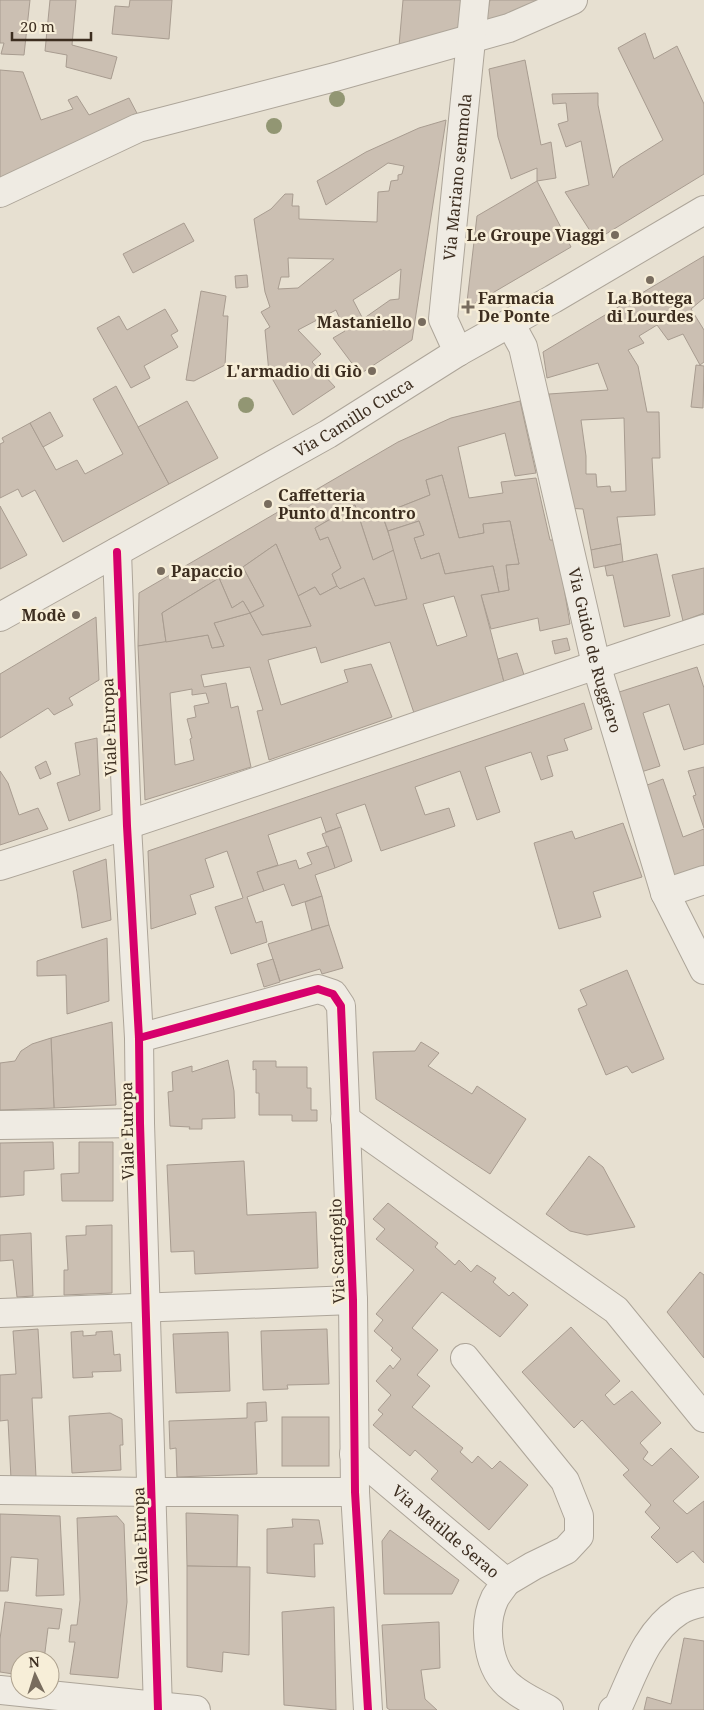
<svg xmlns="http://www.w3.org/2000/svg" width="704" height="1710" viewBox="0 0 704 1710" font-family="'Noto Serif',serif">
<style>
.building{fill:#cbbfb2;stroke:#a89c90;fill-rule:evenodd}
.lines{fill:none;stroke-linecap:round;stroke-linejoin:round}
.minor-casing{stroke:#ada599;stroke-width:30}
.minor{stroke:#efebe3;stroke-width:28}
.cycleway-casing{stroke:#f7eed8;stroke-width:11}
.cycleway{stroke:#d6006c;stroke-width:8}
.tree{fill:#929673}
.poi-dot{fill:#786c5e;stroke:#f7eed8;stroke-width:2}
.labels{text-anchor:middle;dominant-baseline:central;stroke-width:5;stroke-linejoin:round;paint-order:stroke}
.street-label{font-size:16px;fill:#3d2e20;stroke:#f7eed8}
.poi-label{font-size:16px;font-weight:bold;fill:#3d2e20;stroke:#f7eed8;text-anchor:end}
</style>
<rect width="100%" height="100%" fill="#e7e0d1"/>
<g class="building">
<polygon points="0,0 30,0 24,55 1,54 4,43 0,43"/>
<polygon points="50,0 76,0 72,45 117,57 111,79 66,67 67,55 45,51"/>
<polygon points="130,0 172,0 169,39 112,34 115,6 129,7"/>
<polygon points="403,0 462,0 461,30 399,46"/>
<polygon points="490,0 545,0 485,23"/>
<polygon points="645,33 654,59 677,46 704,104 704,174 596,240 565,192 589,185 581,141 566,147 558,124 568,121 566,103 553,104 552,94 598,93 598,105 613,178 620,167 663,140 618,48"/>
<polygon points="525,60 541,145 551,142 556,178 537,181 537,168 511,179 498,137 489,69"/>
<polygon points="0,70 23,72 41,120 73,109 68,100 77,96 89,115 129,98 140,119 0,185"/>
<path d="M446,120L412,340L360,374L333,338L345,331L336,310L298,330L321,354L312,362L335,387L293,415L269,373L265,330L270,327L261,312L270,307L265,292L254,219L271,209L285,194H293L292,206H299V219L377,222L378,192L389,191L391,181L398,180V175L402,174L404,166L388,163L326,205L317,181L366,152L419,128ZM288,258L334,259L298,288L278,289L281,277H289ZM401,269L399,299L390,300L363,319L353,300Z"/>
<polygon points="537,181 571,247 472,305 467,302 477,216"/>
<polygon points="184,223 194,241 133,273 123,254"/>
<path d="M704,256V298L691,309L704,330V362L700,365L683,334L668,340L657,325L639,336L644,343L628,350L638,366L647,412H659L660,458H652L655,515L617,517L621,544L591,550L583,509L566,508L560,459L549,394L608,390L598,363L547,378L543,352ZM624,418L626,491L611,492L610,486L597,487L596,474H586V456L581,420Z"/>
<polygon points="247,275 248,287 236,288 235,276"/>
<polygon points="201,291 226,296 223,316 228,316 225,365 194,381 186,380"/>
<polygon points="165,309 178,331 171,335 178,347 144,366 150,378 131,388 97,328 119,316 127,330"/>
<polygon points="696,365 704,366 703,408 691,407"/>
<polygon points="116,386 169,484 63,542 35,490 22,497 18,489 0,498 0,444 4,442 2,438 30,423 56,470 77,460 85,474 123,454 93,399"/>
<polygon points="187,401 218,458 169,484 138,427"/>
<polygon points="520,401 536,473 515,476 505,433 458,447 469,498 503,493 501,482 536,478 550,540 556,540 570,624 540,631 538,618 491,629 481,595 509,590 506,565 519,564 510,521 483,524 484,533 459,538 442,475 426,480 430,495 382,514 394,550 373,560 355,505 315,528 320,540 328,537 341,568 332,574 337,586 320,595 315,587 298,596 276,544 243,567 264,606 250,613 243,601 232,608 219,578 162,613 166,642 138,646 139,593 398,442 451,418"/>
<polygon points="50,412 63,436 43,447 30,423"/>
<polygon points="442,475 459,538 484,533 483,524 510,521 519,564 506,565 509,590 499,592 493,566 445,574 439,553 421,559 414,538 424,535 419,521 388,531 382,514 430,495 426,480"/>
<polygon points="355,505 373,560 394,550 407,599 375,606 364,578 340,589 337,586 332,574 341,568 328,537 320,540 315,528"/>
<polygon points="0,506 27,555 0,569"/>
<path d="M419,521L424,535L414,538L421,559L439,553L445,574L493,566L499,592L481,595L504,682L414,713L390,642L321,663L316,647L268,660L281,705L348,682L344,670L371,664L392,717L269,760L257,711L263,710L250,667L201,675L204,687L226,683L231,708L238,706L251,767L145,800L138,646L208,635L212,648L224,646L214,623L250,613L262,635L311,626L298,596L315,587L320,595L337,586L340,589L364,578L375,606L407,599L388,531ZM454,596L467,636L437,646L423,604ZM192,689V695L206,693L209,703L194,706L196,717L187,719L192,738L190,739L194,760L175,765L170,693Z"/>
<polygon points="276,544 311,626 262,635 250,613 264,606 243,567"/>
<polygon points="621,544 623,562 594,568 591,550"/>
<polygon points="657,554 670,616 624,627 613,575 607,576 605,566"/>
<polygon points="704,568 704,613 683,621 672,575"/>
<polygon points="219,578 232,608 243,601 250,613 214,623 224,646 212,648 208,635 166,642 162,613"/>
<polygon points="96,617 99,680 69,698 73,705 54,715 48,708 0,738 0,674"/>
<polygon points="567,638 570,650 555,654 552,641"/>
<polygon points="517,653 524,675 504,682 498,659"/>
<polygon points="697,667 704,688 704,744 684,750 669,704 643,713 660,766 638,773 613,694"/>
<polygon points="584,703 592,729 564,739 568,750 547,756 553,776 541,780 531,752 485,767 500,812 477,820 460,771 415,787 425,815 449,808 455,826 381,851 365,804 336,814 341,827 326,832 321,817 268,835 278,865 257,872 264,891 247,897 256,923 262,921 267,942 231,954 215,907 243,898 227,851 205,859 214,887 190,895 196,914 151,929 148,851"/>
<polygon points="97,738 100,810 69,821 57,783 80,775 75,743"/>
<polygon points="46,761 51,774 40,779 35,767"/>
<polygon points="704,767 704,828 693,796 696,795 688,771"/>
<polygon points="0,771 8,783 19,815 38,808 48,829 0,845"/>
<polygon points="663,779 683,837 704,829 704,868 675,878 642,787"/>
<polygon points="623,823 642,877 593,892 601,917 559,929 534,843 572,831 575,839"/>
<polygon points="341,827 352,861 335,868 322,834"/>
<polygon points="328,846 335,868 315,875 322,896 292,906 284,884 264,891 257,872 296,860 299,869 312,864 307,853"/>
<polygon points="106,859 111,920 82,928 77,892 73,871"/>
<polygon points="322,896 329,925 312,930 305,902"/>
<polygon points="329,925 343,968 322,974 320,969 280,981 268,944"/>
<polygon points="107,938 109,1001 67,1014 66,975 37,976 37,961"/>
<polygon points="273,959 280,982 264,987 257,964"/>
<polygon points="627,970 664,1059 632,1073 627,1066 606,1075 578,1009 587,1005 580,990"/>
<polygon points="112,1022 116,1105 54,1108 51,1038"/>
<polygon points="51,1038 54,1108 0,1110 0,1063 15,1061 21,1051 32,1044"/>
<polygon points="421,1042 439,1053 428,1066 472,1094 477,1086 526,1119 490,1174 376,1099 373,1052 415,1051"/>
<polygon points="228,1060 234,1091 235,1118 202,1119 202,1129 189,1129 190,1127 170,1126 168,1092 173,1091 172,1072 192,1066 192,1072"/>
<polygon points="253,1061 276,1061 276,1067 307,1067 307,1088 311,1088 311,1110 317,1110 317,1121 292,1121 292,1115 259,1115 259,1093 256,1093 256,1069 253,1070"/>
<polygon points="53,1142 54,1169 24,1171 24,1195 0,1197 0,1143"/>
<polygon points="79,1142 113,1142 113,1201 62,1201 61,1174 79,1173"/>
<polygon points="589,1156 603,1167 635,1227 587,1235 570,1231 546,1214"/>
<polygon points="244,1161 247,1215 316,1212 318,1268 195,1274 194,1251 171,1252 167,1165"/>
<polygon points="388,1203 438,1243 435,1247 455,1265 459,1260 471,1272 477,1265 496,1278 493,1282 509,1296 513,1292 528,1305 500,1337 442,1292 412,1328 438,1350 417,1375 430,1386 412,1407 463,1448 460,1452 472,1463 478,1456 492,1469 500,1461 528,1485 489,1530 431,1479 438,1471 415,1450 410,1456 373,1425 383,1414 378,1410 391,1395 376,1381 390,1365 393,1369 401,1359 391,1350 393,1348 374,1331 383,1320 376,1314 414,1270 376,1239 385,1229 373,1219"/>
<polygon points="112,1225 112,1293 64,1295 64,1270 68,1270 66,1236 86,1235 86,1226"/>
<polygon points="31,1233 33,1296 17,1297 13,1260 0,1261 0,1235"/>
<polygon points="700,1272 704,1275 704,1358 667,1312"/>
<polygon points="571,1327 620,1381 605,1395 614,1405 632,1391 661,1423 640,1443 648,1452 643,1459 652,1466 671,1448 699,1477 673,1501 687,1514 704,1501 704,1563 693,1551 677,1563 651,1537 660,1528 645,1512 651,1505 623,1475 629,1470 582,1420 574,1428 522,1372"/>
<polygon points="38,1329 42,1398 32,1398 36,1477 11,1479 8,1420 0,1421 0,1375 16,1374 13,1331"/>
<polygon points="327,1329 329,1384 287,1385 288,1389 263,1390 261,1331"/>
<polygon points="83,1331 83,1336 96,1335 96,1332 112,1331 114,1355 120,1354 121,1371 92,1372 93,1377 73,1378 71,1332"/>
<polygon points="228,1332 230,1391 176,1393 173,1334"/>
<polygon points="266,1402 267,1421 255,1422 257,1474 177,1477 176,1448 170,1449 169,1421 247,1418 247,1403"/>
<polygon points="110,1413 122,1419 123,1445 120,1445 121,1470 72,1473 69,1416"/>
<rect x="282" y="1417" width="47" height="49"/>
<polygon points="186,1513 238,1515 237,1567 187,1566"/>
<polygon points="0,1514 60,1516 64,1595 36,1596 38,1559 11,1557 8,1591 0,1591"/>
<polygon points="117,1516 124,1524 127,1602 118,1678 70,1674 75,1642 69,1642 71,1625 77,1625 80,1600 77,1518"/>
<polygon points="292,1519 319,1520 323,1544 314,1544 315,1577 267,1573 267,1529 293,1527"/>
<polygon points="390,1530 459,1580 452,1594 384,1594 382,1541"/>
<polygon points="187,1566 250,1567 249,1655 223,1652 222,1672 187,1667"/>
<polygon points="5,1602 62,1609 59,1629 48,1628 44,1660 20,1660 20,1675 0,1672 0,1639"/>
<polygon points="334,1607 336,1710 284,1705 282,1612"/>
<polygon points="439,1622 440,1668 421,1670 425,1699 437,1710 390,1710 387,1708 382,1625"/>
<polygon points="684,1638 704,1641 704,1710 644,1710 647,1697 671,1704"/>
</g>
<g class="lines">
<defs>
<g id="minor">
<polyline points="0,193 138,128 335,77 509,28 573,0"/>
<path id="s1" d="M510,323L523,347L596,664L665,893L704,970"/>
<path id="s2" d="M458,352L443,319L475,0"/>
<polyline points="117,552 127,826 139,1038 140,1123 158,1710"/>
<path id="s3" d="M0,617L328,434L458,352L553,299L704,210"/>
<path d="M0,866C236,792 469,706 704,629"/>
<polyline points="665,893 704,880"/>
<polyline points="139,1038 318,989 333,994 341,1006 353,1300 355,1492 368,1710"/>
<polyline points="345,1119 616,1310 704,1418"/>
<polyline points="0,1125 140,1123"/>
<polyline points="0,1313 353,1300"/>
<polyline points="465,1358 565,1481 579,1516 579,1536 566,1550 533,1566 506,1582"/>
<path id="s4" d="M354,1454L506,1582C503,1587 498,1593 495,1598C482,1625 487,1670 512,1688C523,1697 537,1703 549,1710"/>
<polyline points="0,1490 153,1492 355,1492"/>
<polyline points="0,1690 196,1710"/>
<path d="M613,1710L618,1707C634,1673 646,1632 679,1611C686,1606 696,1604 704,1602"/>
</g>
</defs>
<use href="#minor" class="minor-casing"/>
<use href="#minor" class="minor"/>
<defs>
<g id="cycleway">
<polyline points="117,552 127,826 139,1038 140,1123 158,1710"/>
<polyline points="139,1038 318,989 333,994 341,1006 353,1300 355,1492 368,1710"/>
</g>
</defs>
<use href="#cycleway" class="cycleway-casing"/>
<use href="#cycleway" class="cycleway"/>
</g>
<g class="tree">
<circle cx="337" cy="99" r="8"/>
<circle cx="274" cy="126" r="8"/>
<circle cx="246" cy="405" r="8"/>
</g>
<g class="poi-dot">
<circle cx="615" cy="235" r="5"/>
<circle cx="650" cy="280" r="5"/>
<path d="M465.5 299.5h5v5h5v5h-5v5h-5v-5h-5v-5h5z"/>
<circle cx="422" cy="322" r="5"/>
<circle cx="372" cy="371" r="5"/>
<circle cx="268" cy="504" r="5"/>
<circle cx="161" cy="571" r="5"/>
<circle cx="76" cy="615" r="5"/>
</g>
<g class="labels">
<g class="street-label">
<text stroke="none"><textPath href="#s2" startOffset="179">Via Mariano semmola</textPath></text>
<text stroke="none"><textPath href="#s3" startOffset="406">Via Camillo Cucca</textPath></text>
<text stroke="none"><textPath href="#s1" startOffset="339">Via Guido de Ruggiero</textPath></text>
<text transform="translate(109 727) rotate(-92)">Viale Europa</text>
<text transform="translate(127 1131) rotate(-91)">Viale Europa</text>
<text transform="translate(337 1251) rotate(-92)">Via Scarfoglio</text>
<text stroke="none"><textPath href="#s4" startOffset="120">Via Matilde Serao</textPath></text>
<text transform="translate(140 1536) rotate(-92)">Viale Europa</text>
</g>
<g class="poi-label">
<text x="605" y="235">Le Groupe Viaggi</text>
<text x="478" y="298" text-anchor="start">Farmacia<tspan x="478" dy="18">De Ponte</tspan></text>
<text x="650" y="298" text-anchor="middle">La Bottega<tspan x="650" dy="18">di Lourdes</tspan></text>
<text x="412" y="322">Mastaniello</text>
<text x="362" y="371">L'armadio di Giò</text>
<text x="278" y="495" text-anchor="start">Caffetteria<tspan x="278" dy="18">Punto d'Incontro</tspan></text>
<text x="171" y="571" text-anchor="start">Papaccio</text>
<text x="66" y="615">Modè</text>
</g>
</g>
<g transform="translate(35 1675) rotate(356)"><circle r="24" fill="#f7eed8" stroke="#ada18e"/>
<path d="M0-4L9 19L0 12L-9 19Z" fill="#786c5e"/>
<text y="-8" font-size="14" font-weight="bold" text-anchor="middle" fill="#3d2e20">N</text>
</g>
<path d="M12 32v8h79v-8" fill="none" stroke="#3d2e20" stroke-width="2.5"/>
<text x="20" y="32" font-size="15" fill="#3d2e20" stroke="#f7eed8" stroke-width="4" paint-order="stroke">20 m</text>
</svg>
